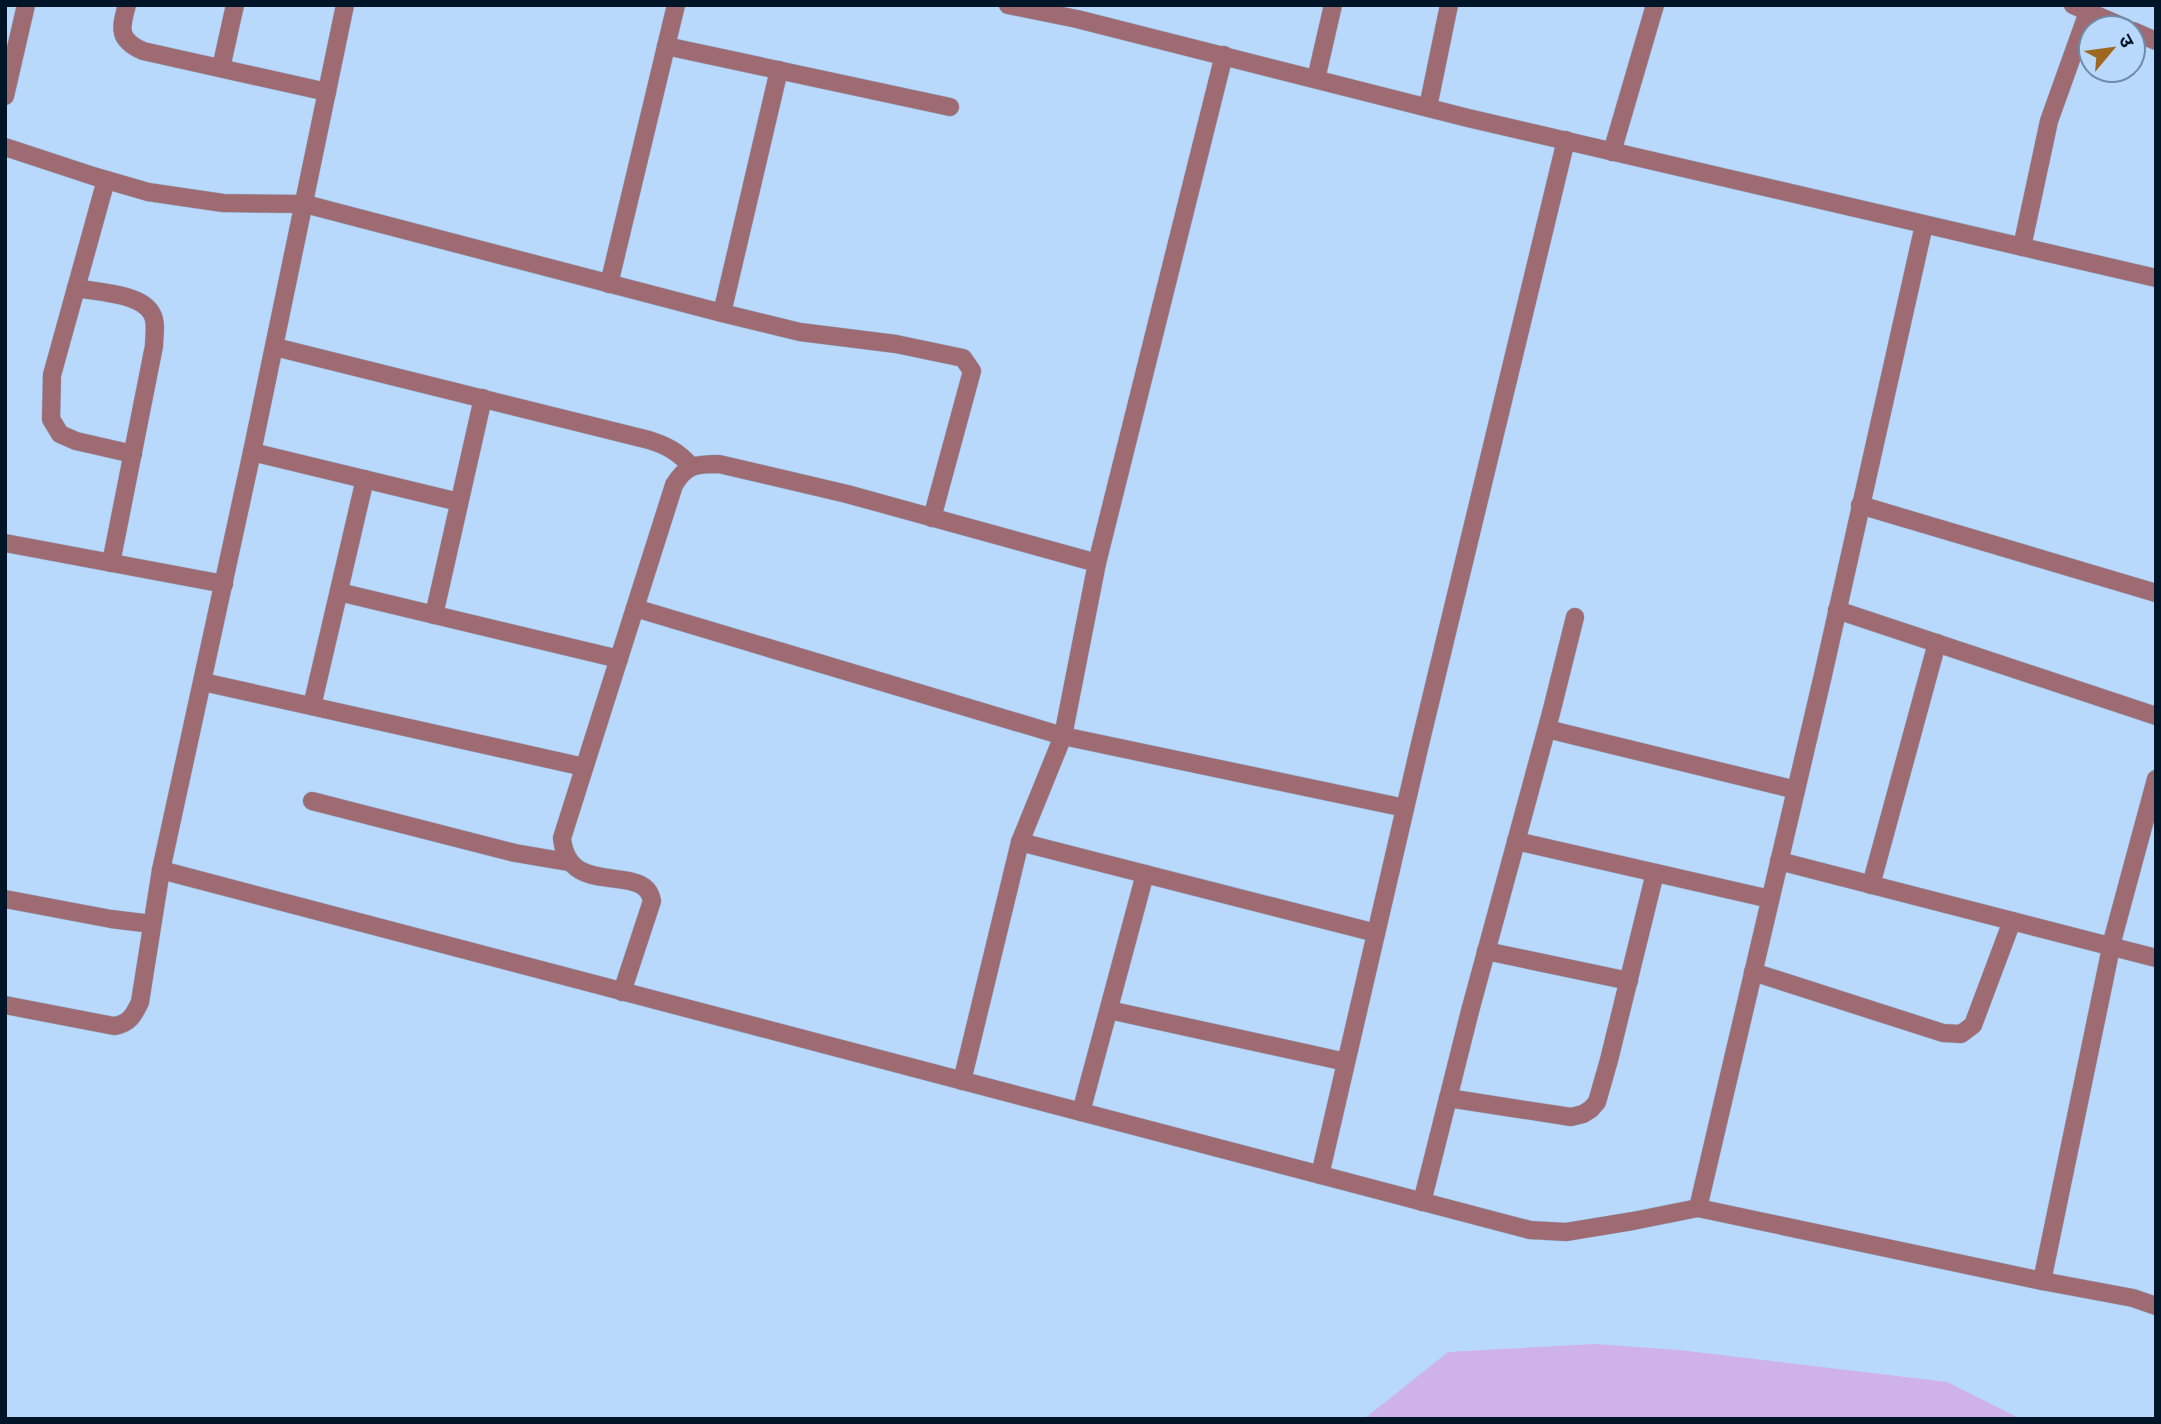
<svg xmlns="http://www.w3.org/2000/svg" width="2161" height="1424" viewBox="0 0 2161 1424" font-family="Literata,'Noto Sans Devanagari',serif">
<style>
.green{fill:#cfb2e8}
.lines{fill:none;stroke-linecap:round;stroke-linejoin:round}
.minor-casing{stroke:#97b6d5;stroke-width:19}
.minor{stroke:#9f6b73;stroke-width:18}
</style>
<rect width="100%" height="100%" fill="#b8d9fb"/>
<polygon class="green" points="1595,1344 1679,1350 1947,1382 2021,1419 1364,1419 1448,1352"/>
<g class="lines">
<defs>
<g id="minor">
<path d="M127,5C120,29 118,40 143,51L327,92"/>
<polyline points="1008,5 1077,19 1468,118 2156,278"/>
<polyline points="2073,5 2126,28"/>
<polyline points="2133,31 2156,41"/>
<polyline points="666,46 950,107"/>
<polyline points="221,68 235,5"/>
<polyline points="1316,79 1333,5"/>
<polyline points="5,96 26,5"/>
<polyline points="1428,107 1449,5"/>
<polyline points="5,147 93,176 148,192 223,203 305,204 722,313 800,332 896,344 963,358 972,371 932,518"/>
<polyline points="1612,152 1655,5"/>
<polyline points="106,180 52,375 51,419 60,434 76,441 133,454"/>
<polyline points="2022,247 2049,121 2088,12"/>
<polyline points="609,284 676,5"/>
<path d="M76,288C96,292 142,293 152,314C157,323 154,336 154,346L111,563"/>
<polyline points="722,313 779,70"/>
<path d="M275,347L649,440C668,446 678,452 691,466"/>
<polyline points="252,452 459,502"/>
<polyline points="1860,505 2156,593"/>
<polyline points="5,543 224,584"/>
<polyline points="339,592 619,659"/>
<polyline points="635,608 1063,736 1405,808"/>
<polyline points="1837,610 2156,716"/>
<polyline points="434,615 483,398"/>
<polyline points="203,682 584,767"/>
<polyline points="312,706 365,479"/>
<polyline points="1547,729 1796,790"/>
<polyline points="312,801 515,853 568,862"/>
<polyline points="1516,841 1770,899"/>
<polyline points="1020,842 1376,933"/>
<polyline points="1779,861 2156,958"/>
<polyline points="161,870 1530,1230 1566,1232 1633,1221 1698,1208 2042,1281 2133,1298 2156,1306"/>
<polyline points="1871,885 1937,643"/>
<polyline points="5,899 111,919 152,924"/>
<polyline points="1486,951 1629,981"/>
<polyline points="1753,972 1943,1033 1961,1034 1973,1025 2012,921"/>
<path d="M622,992L652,901C645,860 568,901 562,838L674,485C686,465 695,464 719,464L847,494L1097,563"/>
<path d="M5,1005L114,1026C129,1024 134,1015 140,1002L161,870L252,452L345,5"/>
<polyline points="1109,1010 1346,1062"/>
<polyline points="962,1081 1020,842 1063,736 1097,563 1224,55"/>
<polyline points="1448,1098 1571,1117 1583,1114 1591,1109 1597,1102 1609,1060 1655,873"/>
<polyline points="1081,1112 1145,874"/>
<polyline points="1320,1175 1420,744 1566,140"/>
<polyline points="1422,1202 1470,1011 1551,713 1575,617"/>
<polyline points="1698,1208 1823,675 1924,225"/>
<polyline points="2042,1281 2113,938 2156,779"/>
</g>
</defs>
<use href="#minor" class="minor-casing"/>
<use href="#minor" class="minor"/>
</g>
<rect width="2161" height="1424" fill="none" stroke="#011529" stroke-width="14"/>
<g transform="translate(2112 49) rotate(61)"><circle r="33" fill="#b8d9fb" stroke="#6f8ba7" stroke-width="2"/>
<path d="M0-5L12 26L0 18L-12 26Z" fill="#9e6821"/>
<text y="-10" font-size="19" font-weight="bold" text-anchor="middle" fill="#011529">उ</text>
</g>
</svg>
